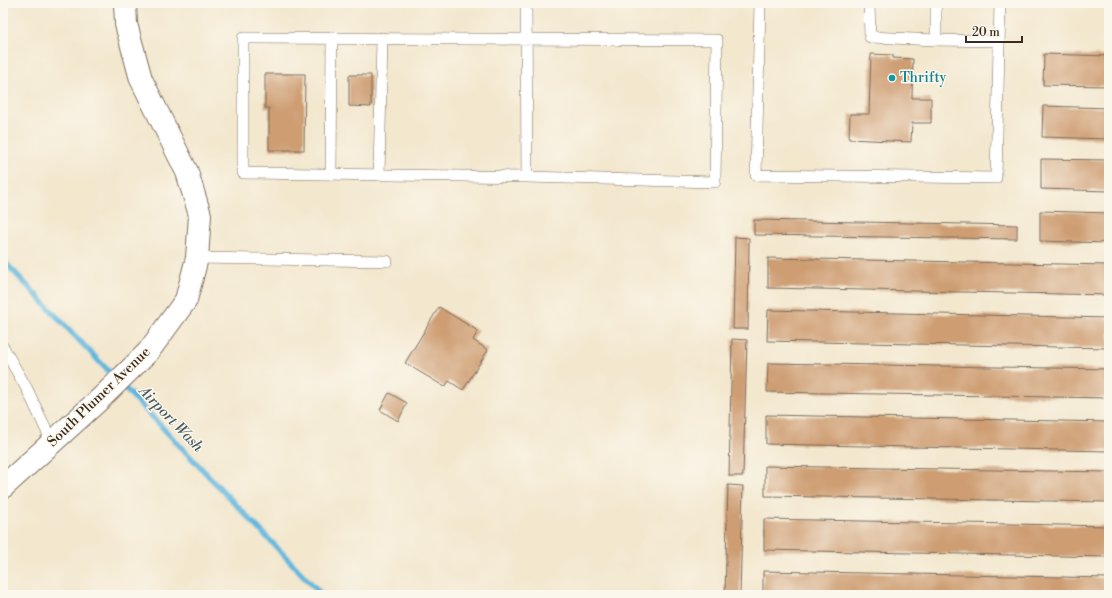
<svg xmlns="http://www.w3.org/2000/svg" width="1112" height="598" viewBox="0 0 1112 598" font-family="'Libre Bodoni',serif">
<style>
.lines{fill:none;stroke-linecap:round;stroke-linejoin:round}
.stream{stroke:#62b7de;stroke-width:5.5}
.building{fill:#ce9d72}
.service-casing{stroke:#7b6c5c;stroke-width:12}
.minor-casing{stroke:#7b6c5c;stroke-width:24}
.service{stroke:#fff;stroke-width:11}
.minor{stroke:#fff;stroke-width:22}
.culture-dot{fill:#0f9aa8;stroke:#fbf7ec;stroke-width:1.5}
.labels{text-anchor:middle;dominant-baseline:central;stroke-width:3;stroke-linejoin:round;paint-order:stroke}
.culture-label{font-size:14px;fill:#0d838f;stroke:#fbf7ec;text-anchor:start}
.street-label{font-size:14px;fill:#3b2a1e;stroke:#fbf7ec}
.water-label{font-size:15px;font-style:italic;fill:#495b61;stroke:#fbf7ec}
</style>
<rect width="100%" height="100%" fill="#fbf7ec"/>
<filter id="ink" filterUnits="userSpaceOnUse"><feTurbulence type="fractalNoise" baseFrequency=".025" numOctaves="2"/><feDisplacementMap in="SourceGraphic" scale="8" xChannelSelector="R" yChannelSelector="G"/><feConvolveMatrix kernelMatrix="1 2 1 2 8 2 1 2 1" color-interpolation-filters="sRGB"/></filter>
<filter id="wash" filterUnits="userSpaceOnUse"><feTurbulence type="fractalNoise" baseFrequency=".012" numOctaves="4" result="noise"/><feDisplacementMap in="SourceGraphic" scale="16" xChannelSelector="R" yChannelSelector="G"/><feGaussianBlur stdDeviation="0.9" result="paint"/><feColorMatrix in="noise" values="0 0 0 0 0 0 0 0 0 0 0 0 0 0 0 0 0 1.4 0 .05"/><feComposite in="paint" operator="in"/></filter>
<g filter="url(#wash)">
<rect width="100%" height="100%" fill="#f3e7ce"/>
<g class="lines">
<g class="stream">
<polyline points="3,260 115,378"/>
<polyline points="121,384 322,595"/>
</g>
</g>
<g id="blocks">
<g class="building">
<polygon points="871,54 893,55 893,58 913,59 912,98 931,98 931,123 912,123 911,142 849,139 850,114 869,114"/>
<polygon points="1044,54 1109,56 1109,86 1043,85"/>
<polygon points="265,74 305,74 304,150 269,150 269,108 265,108"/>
<polygon points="349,75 371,75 371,107 349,106"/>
<polygon points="1043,106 1109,108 1109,139 1042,137"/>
<polygon points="1041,159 1109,160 1109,191 1041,189"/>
<polygon points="1040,211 1109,213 1109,243 1040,241"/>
<polygon points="754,220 1017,225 1017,239 754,235"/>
<polygon points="735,237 749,238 748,329 733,329"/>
<polygon points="768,258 1109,265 1109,295 768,288"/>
<polygon points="439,307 478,331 473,340 488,350 463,390 449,381 445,387 405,363"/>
<polygon points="768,310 1109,318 1109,348 767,341"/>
<polygon points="732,339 747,340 743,476 729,476"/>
<polygon points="768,363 1109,369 1109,398 767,392"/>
<polygon points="389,393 407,403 398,421 380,410"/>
<polygon points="766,415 1109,422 1109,451 766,444"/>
<polygon points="765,466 1109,472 1109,502 765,496"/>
<polygon points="728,485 743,486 740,595 725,595"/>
<polygon points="764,519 1109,526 1109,557 764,550"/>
<polygon points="763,571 1109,578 1109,595 763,595"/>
</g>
</g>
</g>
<g filter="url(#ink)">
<use href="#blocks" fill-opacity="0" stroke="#7b6c5c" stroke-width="1"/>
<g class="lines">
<defs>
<g id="service">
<polyline points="526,3 527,177 243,173 243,38 717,40 715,182 527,177"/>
<polyline points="760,3 756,175 996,178 1000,3"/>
<polyline points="869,3 870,37 936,40"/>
<polyline points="936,3 936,40 999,41"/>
<polyline points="331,174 332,38"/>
<polyline points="379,175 382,38"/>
<polyline points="197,258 387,261"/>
<polyline points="3,347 27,389 52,442"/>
</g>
<polyline id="minor" points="3,487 100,399 148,352 186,300 197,258 200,215 187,172 141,79 126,24 125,3"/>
</defs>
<use href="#service" class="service-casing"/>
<use href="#minor" class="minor-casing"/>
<use href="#service" class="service"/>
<use href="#minor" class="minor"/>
</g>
</g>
<circle class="culture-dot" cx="892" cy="78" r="4"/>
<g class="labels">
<g class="culture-label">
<text x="900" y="78">Thrifty</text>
</g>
<g class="street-label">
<text transform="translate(99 397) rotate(-44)">South Plumer Avenue</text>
</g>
<g class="water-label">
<text transform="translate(171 419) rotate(46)">Airport Wash</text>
</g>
</g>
<rect width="1112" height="598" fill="none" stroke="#fbf7ec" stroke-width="16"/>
<path d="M966 36v6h56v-6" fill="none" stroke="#3b2a1e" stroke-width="2"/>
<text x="972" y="36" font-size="12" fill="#3b2a1e" stroke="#fbf7ec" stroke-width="3" paint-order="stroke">20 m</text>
</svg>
